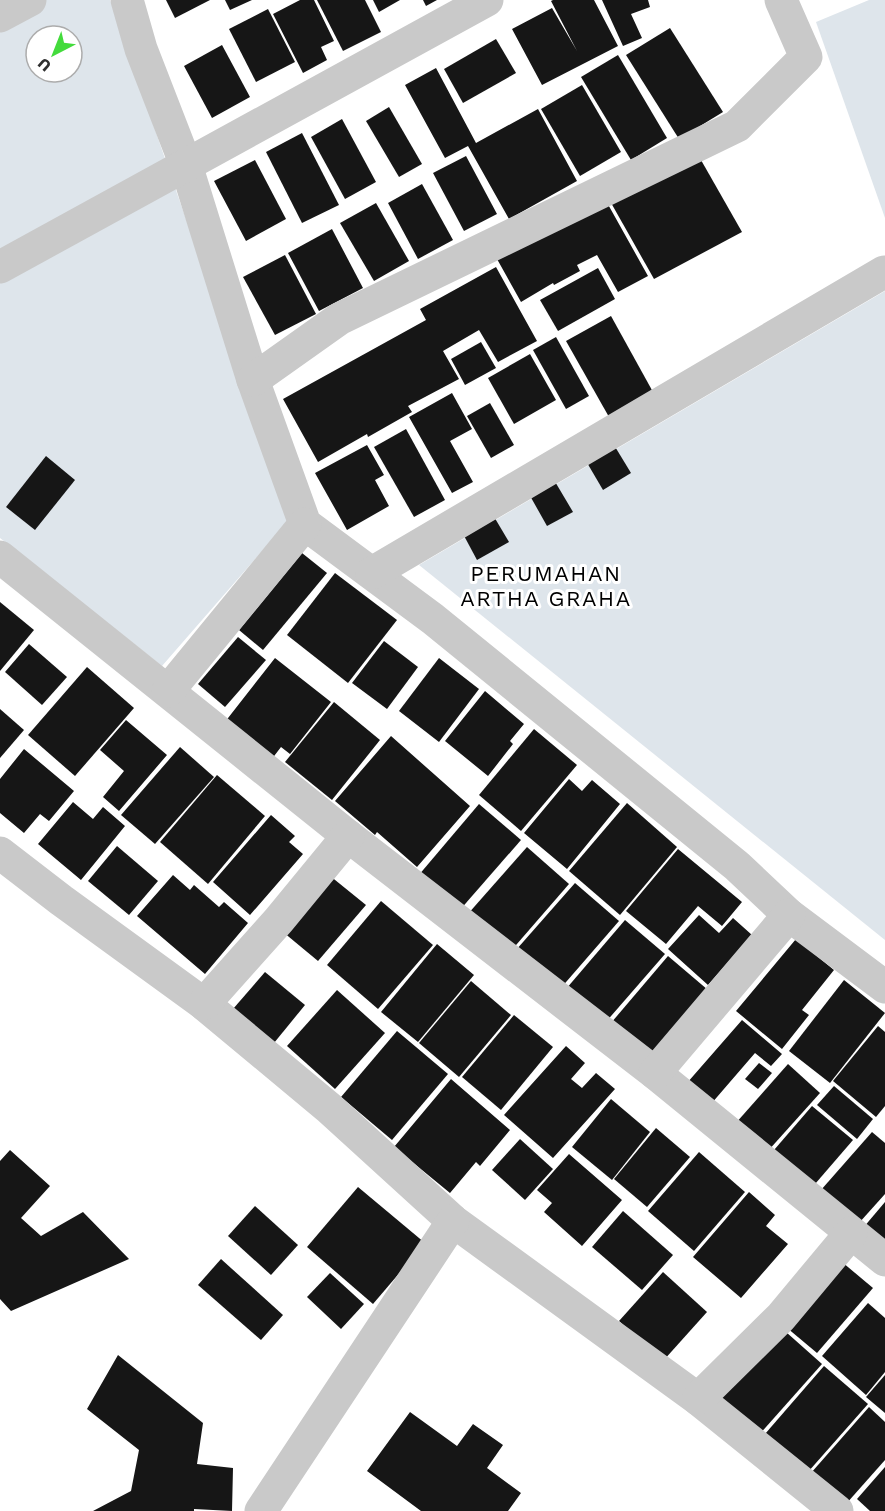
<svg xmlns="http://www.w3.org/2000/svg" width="885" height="1511" viewBox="0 0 885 1511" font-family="'Work Sans',sans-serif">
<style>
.green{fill:#dee5eb;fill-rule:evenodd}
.building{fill:#161616}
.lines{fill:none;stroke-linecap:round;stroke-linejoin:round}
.minor{stroke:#c9c9c9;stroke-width:33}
.labels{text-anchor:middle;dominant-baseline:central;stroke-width:6;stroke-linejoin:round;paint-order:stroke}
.quarter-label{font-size:22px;letter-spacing:1.5px;fill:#000;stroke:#fff}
</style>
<rect width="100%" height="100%" fill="#fff"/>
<g class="green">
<path d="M0,0H110L290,519L162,666L0,538ZM36,36H72V72H36Z"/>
<polygon points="869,0 885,0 885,218 816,22"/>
<polygon points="885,291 885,940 419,565"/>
</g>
<g class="building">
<polygon points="166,0 210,0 175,18"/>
<polygon points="225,0 252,0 230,10"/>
<polygon points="300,0 314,0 334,41 321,47 327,60 303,73 273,14"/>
<polygon points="317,0 365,0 381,32 343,51"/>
<polygon points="373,0 400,0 379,12"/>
<polygon points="423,0 437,0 426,6"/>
<polygon points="553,0 594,0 618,46 542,85 512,29 552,8 577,51 551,1"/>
<polygon points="602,0 648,0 650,7 631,14 642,38 623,46"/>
<polygon points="268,9 295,62 256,82 229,29"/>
<polygon points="670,28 723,112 679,139 626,55"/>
<polygon points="496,39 516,73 463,103 444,69"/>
<polygon points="222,45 250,97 212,118 184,66"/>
<polygon points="618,55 667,138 631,160 581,77"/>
<polygon points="436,68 476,143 538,109 577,181 509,219 468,146 445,158 405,85"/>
<polygon points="582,85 621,152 580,176 541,109"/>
<polygon points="389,107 422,164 399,177 366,121"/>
<polygon points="342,119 376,182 345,199 311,137"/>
<polygon points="302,133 339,205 302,223 266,152"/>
<polygon points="697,153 742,232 654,279 610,201"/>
<polygon points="466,156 497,214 464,231 433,173"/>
<polygon points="255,160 286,219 246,241 214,181"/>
<polygon points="422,184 453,240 418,259 388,203"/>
<polygon points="605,199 648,276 618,292 597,255 577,265 580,271 554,285 553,283 521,302 497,259"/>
<polygon points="376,203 409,261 374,281 340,223"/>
<polygon points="332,229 363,288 319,311 288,253"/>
<polygon points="285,255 316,314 275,335 243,277"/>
<polygon points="496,267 537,341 498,362 479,330 443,351 459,379 408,406 412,412 368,437 367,434 318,462 283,399 426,320 420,309"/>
<polygon points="598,268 615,299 558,331 540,300"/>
<polygon points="611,316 653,392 609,417 566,341"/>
<polygon points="556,337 589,396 566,409 533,350"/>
<polygon points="481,342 496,368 465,385 451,359"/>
<polygon points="530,354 556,400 514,424 488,378"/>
<polygon points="452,393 472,429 450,441 473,482 452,493 409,417"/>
<polygon points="490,403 514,445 491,458 467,416"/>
<polygon points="406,429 445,500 414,517 374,447"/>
<polygon points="367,445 384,475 375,480 389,506 347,530 315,473"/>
<polygon points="614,445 631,473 603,490 586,461"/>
<polygon points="46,456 75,480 35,530 6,507"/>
<polygon points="554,480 573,512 547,526 529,494"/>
<polygon points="493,515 509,542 477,560 462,532"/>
<polygon points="302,553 327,573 263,650 239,630"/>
<polygon points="335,573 397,620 348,683 287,635"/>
<polygon points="0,602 34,630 0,671"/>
<polygon points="238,637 266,660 225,707 198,684"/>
<polygon points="384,641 418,667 387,709 352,683"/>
<polygon points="29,644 67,677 42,705 5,672"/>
<polygon points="275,658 331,702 290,754 281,747 268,764 221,727"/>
<polygon points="439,658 479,689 439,742 399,711"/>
<polygon points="87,667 134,708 75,776 28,735"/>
<polygon points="485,691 524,724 510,741 513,744 488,776 445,741"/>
<polygon points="334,702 380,740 332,800 285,762"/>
<polygon points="0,709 24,730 0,758"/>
<polygon points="126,720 167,755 119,811 103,797 124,771 100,750"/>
<polygon points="534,729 577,765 521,831 479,795"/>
<polygon points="391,736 470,806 417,867 377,832 375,835 335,801"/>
<polygon points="180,747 214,777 155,844 121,815"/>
<polygon points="24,749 74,791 49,821 40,814 24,833 0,813 0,779"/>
<polygon points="217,775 265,816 208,884 160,842"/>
<polygon points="569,779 582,791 592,780 620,804 567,869 524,833"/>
<polygon points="73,802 93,819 103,807 125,826 81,880 38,844"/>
<polygon points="627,803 677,847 620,915 569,871"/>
<polygon points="479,804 521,840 459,911 418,876"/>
<polygon points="271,815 295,836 289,842 303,854 250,915 213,882"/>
<polygon points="117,846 158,881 129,915 88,881"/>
<polygon points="527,847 569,884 510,952 467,915"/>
<polygon points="678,849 742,902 722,926 698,906 666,944 626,911"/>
<polygon points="324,871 366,905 318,961 277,927"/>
<polygon points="173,875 190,890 194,885 219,907 224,902 248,923 205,974 137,916"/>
<polygon points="575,883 619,921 560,989 516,950"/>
<polygon points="381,901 433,945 378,1009 327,965"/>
<polygon points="699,915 719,933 733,918 752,935 708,985 668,949"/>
<polygon points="625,920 665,954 605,1023 566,989"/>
<polygon points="796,939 834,970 802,1010 809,1015 782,1049 736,1011"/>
<polygon points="437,944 474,975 418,1042 381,1012"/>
<polygon points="668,956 708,990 651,1056 611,1023"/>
<polygon points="265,972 305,1005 274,1043 233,1009"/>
<polygon points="844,980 885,1013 830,1083 789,1051"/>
<polygon points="471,981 511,1015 459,1077 419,1043"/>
<polygon points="337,990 385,1033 335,1089 287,1046"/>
<polygon points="514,1015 553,1047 501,1110 462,1077"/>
<polygon points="742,1020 782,1054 771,1066 755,1053 711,1104 687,1083"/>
<polygon points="878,1026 885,1032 885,1106 876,1117 833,1081"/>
<polygon points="397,1031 448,1074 392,1140 341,1097"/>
<polygon points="566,1046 585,1063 571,1079 582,1088 596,1073 615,1089 553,1158 504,1115"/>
<polygon points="759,1063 772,1073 758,1089 745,1079"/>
<polygon points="788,1064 820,1093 767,1152 735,1124"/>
<polygon points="451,1079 510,1130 480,1166 476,1162 450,1193 394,1147"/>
<polygon points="834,1086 873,1119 857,1139 817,1105"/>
<polygon points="611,1099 650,1132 612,1180 572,1147"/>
<polygon points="812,1106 853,1140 809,1191 768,1157"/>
<polygon points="656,1128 690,1157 647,1207 614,1179"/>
<polygon points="872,1132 885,1143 885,1194 859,1223 821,1190"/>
<polygon points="520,1139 553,1169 525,1200 492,1170"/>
<polygon points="10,1150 50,1186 21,1218 41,1236 83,1212 129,1259 11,1311 0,1299 0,1161"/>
<polygon points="699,1152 745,1192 694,1251 648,1211"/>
<polygon points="569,1154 622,1200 582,1246 544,1212 552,1203 537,1190"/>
<polygon points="358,1187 425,1243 373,1304 307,1247"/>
<polygon points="749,1192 775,1215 766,1226 788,1244 741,1298 693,1257"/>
<polygon points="885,1202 885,1246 863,1228"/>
<polygon points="255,1206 298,1245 271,1275 228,1236"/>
<polygon points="623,1211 673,1255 642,1290 592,1247"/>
<polygon points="836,1257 873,1288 817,1353 780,1322"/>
<polygon points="221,1259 283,1315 261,1340 198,1285"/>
<polygon points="663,1272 707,1312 663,1361 619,1321"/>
<polygon points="330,1273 364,1304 341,1329 307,1297"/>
<polygon points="868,1303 885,1318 885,1372 866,1395 822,1356"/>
<polygon points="777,1324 822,1364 757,1437 712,1397"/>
<polygon points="118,1355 203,1423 197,1464 233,1468 232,1511 194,1509 194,1511 93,1511 131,1491 139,1450 87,1409"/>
<polygon points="824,1366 868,1404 808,1472 765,1434"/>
<polygon points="885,1375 885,1413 866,1397"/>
<polygon points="869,1407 885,1422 885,1460 846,1504 811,1473"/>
<polygon points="410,1412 457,1446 473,1424 503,1445 487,1468 521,1493 508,1511 421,1511 367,1471"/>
<polygon points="885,1467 885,1511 870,1511 857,1499"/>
</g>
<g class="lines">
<g class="minor">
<polyline points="127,0 141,49 186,165 253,380 305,524 433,619 737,866 789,915 885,987"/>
<polyline points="0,16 30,0"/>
<polyline points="0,267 487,0"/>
<polyline points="253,380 339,319 737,126 806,57 781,0"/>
<polyline points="0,557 348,836 655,1073 885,1260"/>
<polyline points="372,573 884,272"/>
<polyline points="168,691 305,524"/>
<polyline points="0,853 61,900 204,1004 329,1108 453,1221 698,1399 837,1511"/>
<polyline points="204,1004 279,920 348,836"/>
<polyline points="655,1073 789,915"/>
<polyline points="698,1399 781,1317 851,1233"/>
<polyline points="261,1511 453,1221"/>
</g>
</g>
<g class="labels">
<g class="quarter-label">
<text x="546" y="573">PERUMAHAN<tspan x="546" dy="25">ARTHA GRAHA</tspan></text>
</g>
</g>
<g transform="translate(54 54) rotate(222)"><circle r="28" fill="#ffffff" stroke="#acacac" stroke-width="1.5"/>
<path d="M0-4.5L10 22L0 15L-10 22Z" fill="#43db3c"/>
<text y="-9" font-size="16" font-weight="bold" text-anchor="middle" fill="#2f2f2f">U</text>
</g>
</svg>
